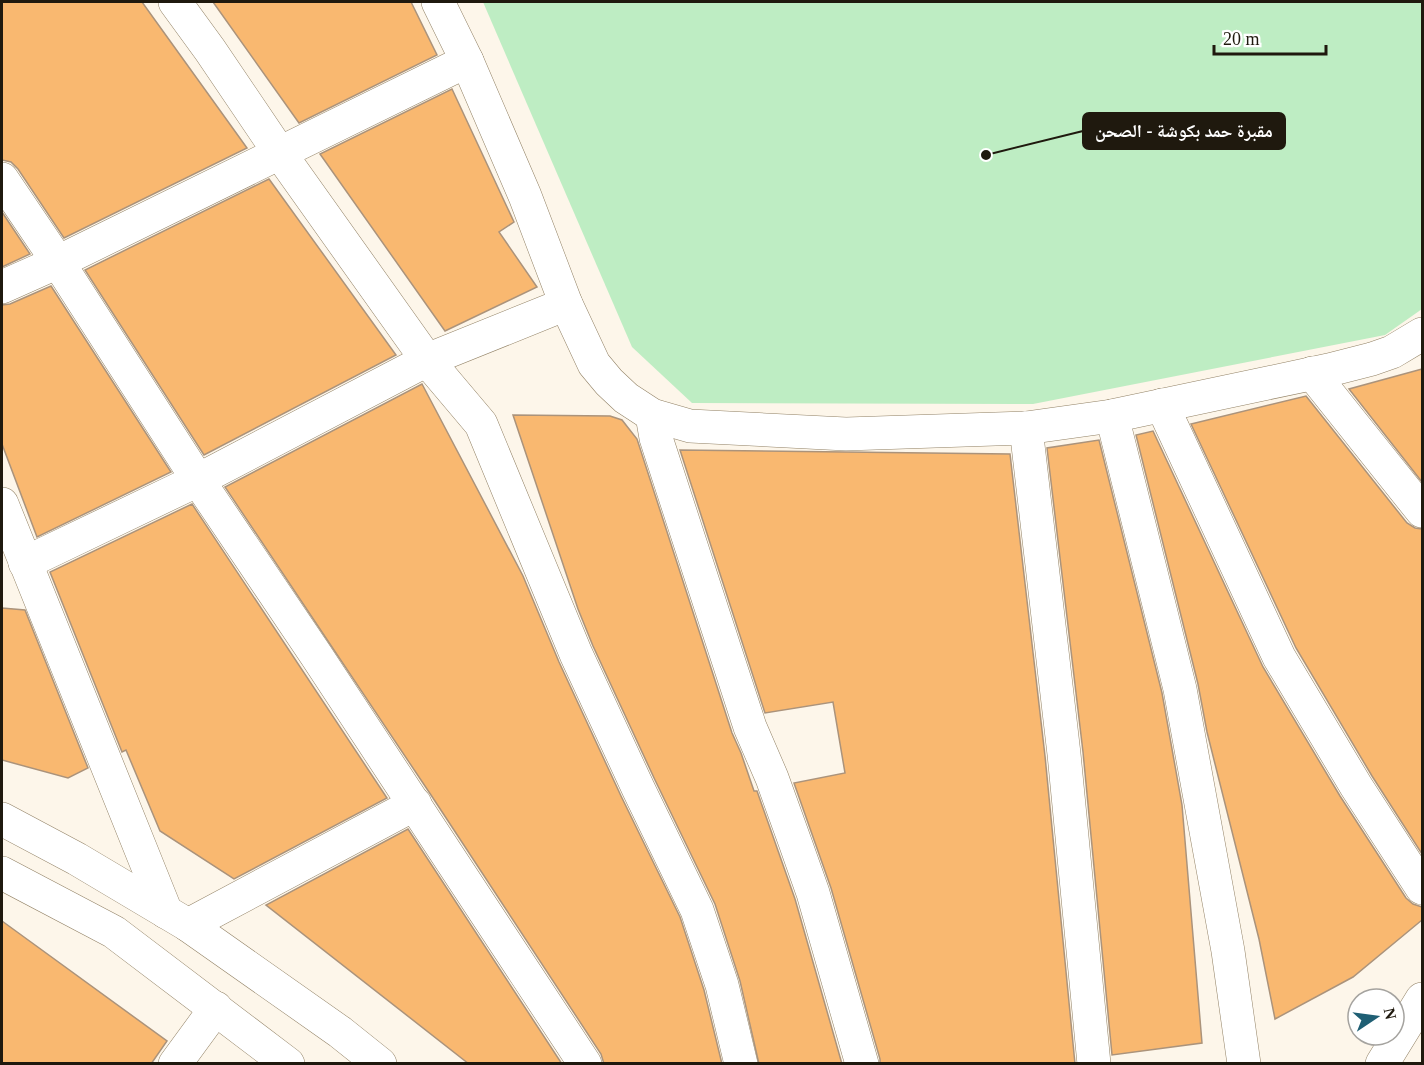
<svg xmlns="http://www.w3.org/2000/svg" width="1424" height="1065" viewBox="0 0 1424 1065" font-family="'Times New Roman','Noto Naskh Arabic',serif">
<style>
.green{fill:#beedc3}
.building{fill:#f9b870;stroke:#ab937b;stroke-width:1.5}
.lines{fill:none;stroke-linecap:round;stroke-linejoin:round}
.minor-casing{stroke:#928266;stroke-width:34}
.tertiary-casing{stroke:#928266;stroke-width:34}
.primary-casing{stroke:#928266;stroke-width:34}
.minor{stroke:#fff;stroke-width:33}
.tertiary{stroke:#fff;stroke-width:33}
.primary{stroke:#fff;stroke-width:33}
.leader{fill:none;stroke:#1f190e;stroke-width:2}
.callout-dot{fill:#1f190e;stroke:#fff;stroke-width:2}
.callout{fill:#1f190e;stroke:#1f190e;stroke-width:2}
.callout-label{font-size:18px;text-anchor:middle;font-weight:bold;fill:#fff}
</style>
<rect width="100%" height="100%" fill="#fdf6ea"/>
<polygon class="green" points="483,2 1422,2 1422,309 1385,335 1033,404 692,403 632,347"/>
<g class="building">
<polygon points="2,2 142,2 247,148 64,238 18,169 11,162 2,160"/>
<polygon points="213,2 411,2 437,55 299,123"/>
<polygon points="452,89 514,222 499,232 537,287 445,331 320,154"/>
<polygon points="269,179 396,355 204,455 85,270"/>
<polygon points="2,212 30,254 2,267"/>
<polygon points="51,286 171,472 37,537 2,444 2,305 10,304"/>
<polygon points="1422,369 1422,482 1349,389"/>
<polygon points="422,384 523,576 559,662 621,796 680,917 704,990 722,1064 604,1064 601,1054 431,795 225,487"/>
<polygon points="1306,396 1407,523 1415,528 1422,529 1422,854 1372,776 1296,648 1191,424"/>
<polygon points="513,415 610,416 622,420 637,439 732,733 741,753 754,791 757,791 795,899 842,1064 759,1064 740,981 715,904 655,780 593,646 578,609"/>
<polygon points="1153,431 1263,667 1340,796 1406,898 1413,904 1422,907 1422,920 1353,977 1275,1019 1259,939 1207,732 1198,684 1136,435"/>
<polygon points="1099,440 1162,693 1182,805 1202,1043 1112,1055 1083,752 1047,448"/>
<polygon points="680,450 1010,454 1045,756 1075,1064 880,1064 880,1059 831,888 794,783 845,773 833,702 765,713"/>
<polygon points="192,504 387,798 234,879 160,831 126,750 122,752 50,572"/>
<polygon points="2,608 25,610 88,768 68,778 2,760"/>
<polygon points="408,829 562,1064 469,1064 266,905"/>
<polygon points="2,921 167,1041 151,1064 2,1064"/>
</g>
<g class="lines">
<defs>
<g id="minor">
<polyline points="175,2 210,50 279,152 427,360 481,424 576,654 638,788 697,910 722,985 741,1064"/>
<polyline points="438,2 467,61 525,196 566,304 594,364 609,382 626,398 652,415 690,426 846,434 1026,428 1112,416 1329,370 1372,359 1392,352 1422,334"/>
<polyline points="2,179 58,262 198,480 316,655 585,1064"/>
<polyline points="2,287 58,262 467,61"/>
<polyline points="1312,373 1422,511"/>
<polyline points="1162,405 1279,657 1356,786 1422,888"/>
<polyline points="652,415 656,438 750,727 772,778 795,842 813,893 862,1064"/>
<polyline points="1112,416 1180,689 1228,951 1244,1064"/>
<polyline points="1026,428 1064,754 1094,1064"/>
<polyline points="2,504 166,912"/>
<polyline points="25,563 198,480 427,360 566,304"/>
<polyline points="188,925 415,804"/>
<polyline points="175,1064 216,1008"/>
</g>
<g id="tertiary">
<polyline points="2,819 77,859 188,925 340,1032 380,1064"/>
<polyline points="2,873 114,932 288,1064"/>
</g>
<polyline id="primary" points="1382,1064 1422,999"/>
</defs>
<use href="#minor" class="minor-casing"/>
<use href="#tertiary" class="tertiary-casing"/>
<use href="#primary" class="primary-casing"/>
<use href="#minor" class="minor"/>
<use href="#tertiary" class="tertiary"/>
<use href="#primary" class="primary"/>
</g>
<path class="leader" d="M986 155L1083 131"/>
<circle class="callout-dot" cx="986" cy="155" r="6"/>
<rect class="callout" x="1083" y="113" width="202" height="36" rx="6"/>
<g class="callout-label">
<text x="1184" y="137">مقبرة حمد بكوشة - الصحن</text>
</g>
<rect width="1424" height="1065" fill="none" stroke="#1f190e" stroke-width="6"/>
<g transform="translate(1376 1017) rotate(77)"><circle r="28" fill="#ffffff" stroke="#a5a39f" stroke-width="1.5"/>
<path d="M0-4.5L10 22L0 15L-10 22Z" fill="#1f5f74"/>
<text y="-9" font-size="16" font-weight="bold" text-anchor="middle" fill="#1f190e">N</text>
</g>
<path d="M1214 45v9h112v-9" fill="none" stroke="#1f190e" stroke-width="3"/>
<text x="1223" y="45" font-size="18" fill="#1f190e" stroke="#ffffff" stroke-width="4.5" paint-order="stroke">20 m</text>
</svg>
